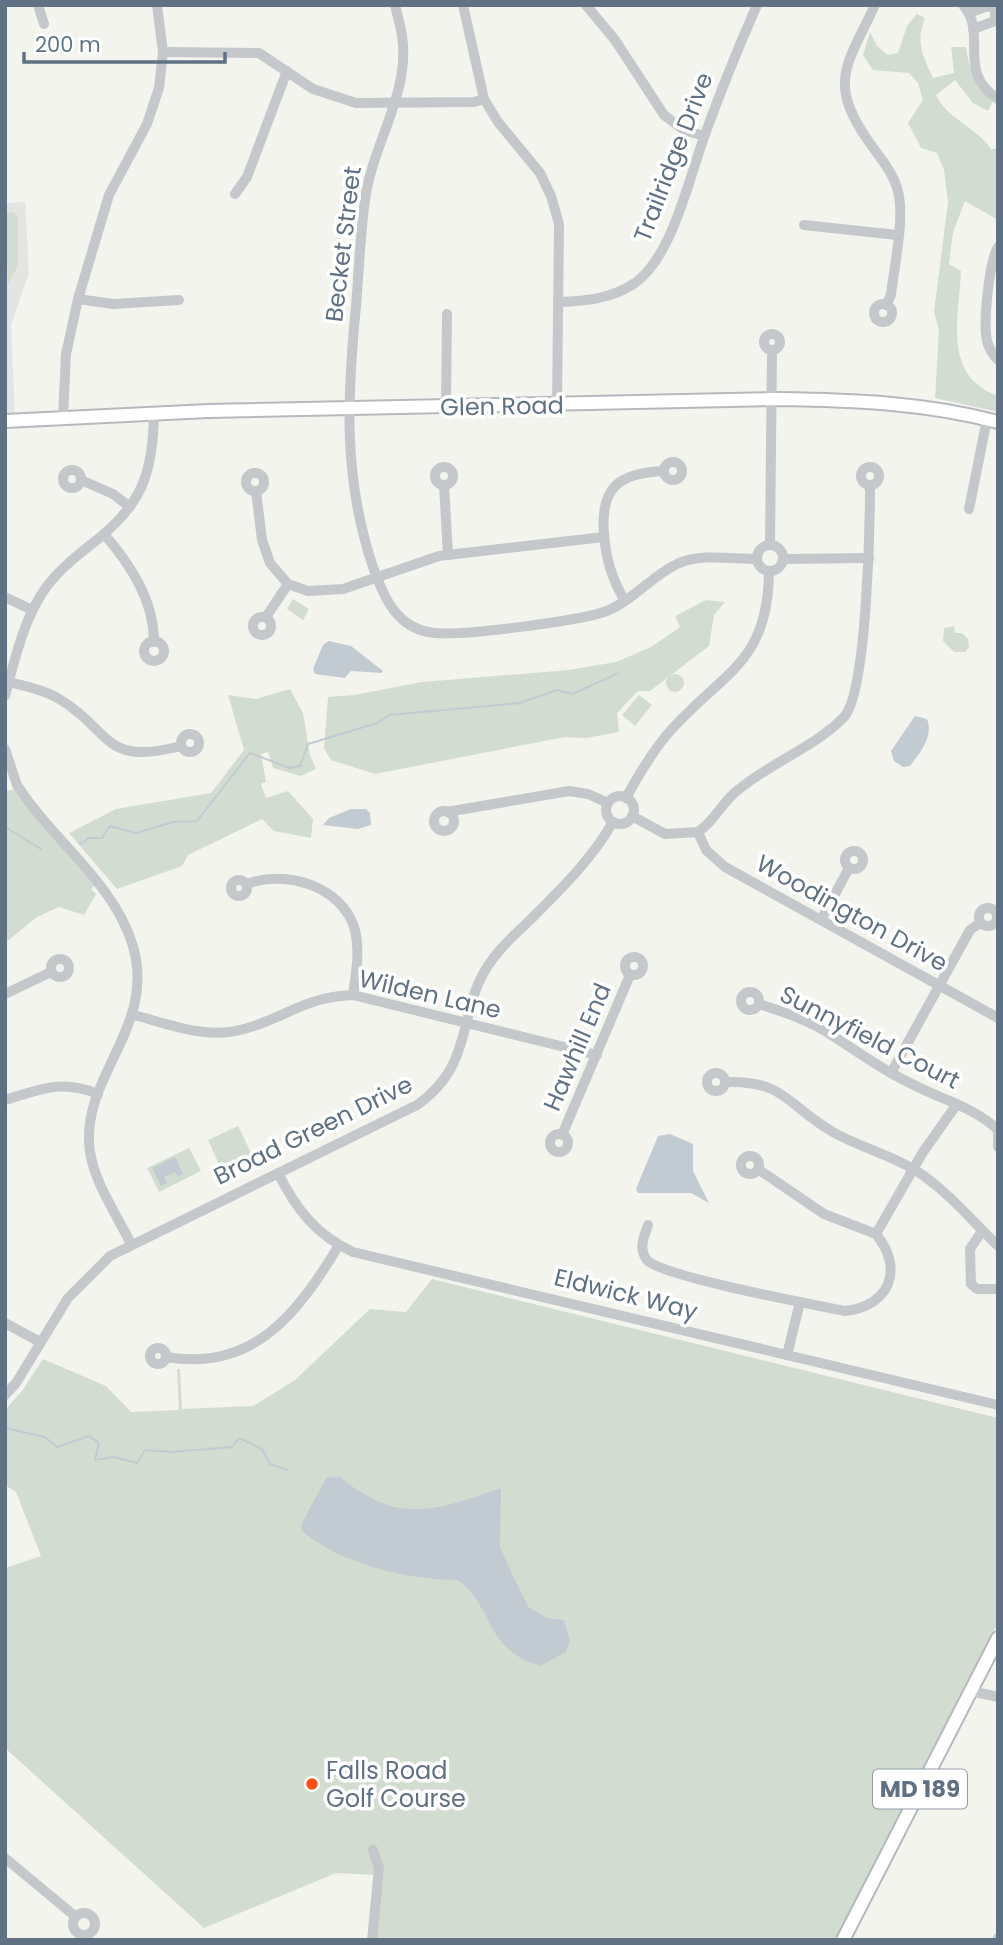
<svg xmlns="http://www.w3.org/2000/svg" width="1003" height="1945" viewBox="0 0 1003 1945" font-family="Poppins,sans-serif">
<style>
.built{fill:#e4e5e3}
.green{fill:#d3dcd0}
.water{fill:#c2cbd1}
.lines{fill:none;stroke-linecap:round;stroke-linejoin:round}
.stream{stroke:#c2cbd1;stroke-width:2}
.major-casing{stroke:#b5b9bd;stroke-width:16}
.minor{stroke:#c5c8cb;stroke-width:10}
.major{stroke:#fff;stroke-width:12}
.poi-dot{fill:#f35110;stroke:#fff;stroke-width:2.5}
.labels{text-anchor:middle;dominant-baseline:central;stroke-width:7;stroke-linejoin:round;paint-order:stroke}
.shield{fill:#fff;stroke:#909ca8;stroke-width:2}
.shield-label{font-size:23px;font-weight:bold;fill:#607183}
.street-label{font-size:24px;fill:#607183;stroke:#fff}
.poi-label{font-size:24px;fill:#607183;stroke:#fff;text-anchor:start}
</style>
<rect width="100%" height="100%" fill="#f4f4ef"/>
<polygon class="built" points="25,202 29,273 11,325 15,415 5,416 5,203"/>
<g class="green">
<path d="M917,14L925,18C915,42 923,56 933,78L954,73L951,47H966C969,72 976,84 993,102L988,111L973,103L955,80L936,95C947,119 976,127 991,149H998V220L965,201L953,232L949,264L961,271C959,318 942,376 998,396V412L935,398L939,330L934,312L948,202L944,170L937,153L921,148L908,123L923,100L918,83L909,73L873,70L863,55L870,32L877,46L888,55L898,53L907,26Z"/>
<polygon points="13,212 18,217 18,266 8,284 5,213"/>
<polygon points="293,599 309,609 303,620 287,609"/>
<polygon points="706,600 725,602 714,615 709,646 650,691 638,691 617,713 619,732 586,738 565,737 375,774 331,760 324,748 328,697 354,695 422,682 569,670 616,662 651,647 680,627 675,616"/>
<polygon points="954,626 955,633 962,633 968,639 969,647 965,652 954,652 943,641 944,628"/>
<circle cx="675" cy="683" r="9"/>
<polygon points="290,689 303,713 310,755 316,769 301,776 273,768 268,752 261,754 266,782 261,784 266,798 288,791 313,819 311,838 274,831 262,819 188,855 182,866 117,889 69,833 116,809 211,793 244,750 228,695 256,699"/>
<polygon points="639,695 652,705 635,726 622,715"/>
<polygon points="16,789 94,886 91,889 96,894 84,915 59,907 37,917 5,943 5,791"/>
<polygon points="238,1126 254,1159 223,1173 208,1140"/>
<polygon points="189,1148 201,1171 159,1192 147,1168"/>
<polygon points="432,1279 998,1418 998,1623 836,1940 371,1940 375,1875 336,1873 204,1928 5,1748 5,1568 41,1556 16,1492 5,1485 5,1410 22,1391 43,1359 106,1386 131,1412 179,1410 177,1369 180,1369 182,1409 253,1406 295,1380 370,1309 406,1312"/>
</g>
<g class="water">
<polygon points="329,641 351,646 383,671 382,673 351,671 345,678 315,674 313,669 323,645"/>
<path d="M915,716L927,719C934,736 920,753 910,766L903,767L894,761L891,751Z"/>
<polygon points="351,809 366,809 370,813 371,825 358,829 323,825 329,818"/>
<polygon points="670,1134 693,1144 693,1171 709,1203 691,1193 638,1193 636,1189 658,1136"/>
<polygon points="175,1157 183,1174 178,1177 175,1172 164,1177 167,1183 161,1186 152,1168"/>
<path d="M340,1477C398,1525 435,1511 501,1488L500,1547L514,1578L528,1607L547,1618L564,1620L570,1641L566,1652L540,1666C483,1648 496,1610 458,1580C408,1580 340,1564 301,1530L302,1523L326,1478Z"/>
</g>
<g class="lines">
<g class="stream">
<polyline points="5,827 41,849"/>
<polyline points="80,844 89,838 102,838 110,826 136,833 173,822 197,821 250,753 290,768 300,766 308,744 377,723 389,715 520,703 557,690 572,694 619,673"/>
<polyline points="5,1428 45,1437 57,1447 89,1436 99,1443 95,1460 114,1457 137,1463 145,1450 172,1452 232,1447 239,1438 262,1449 270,1464 288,1470"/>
</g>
<defs>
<g id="major">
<path d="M5,421L208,411L779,399C853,400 926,403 998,422"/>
<polyline points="843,1940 998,1638"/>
</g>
</defs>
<use href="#major" class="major-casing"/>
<g class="minor">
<polyline points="38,5 44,24"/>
<path d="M395,5C397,15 401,26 402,36C411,92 372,145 365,200C360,235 359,271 356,306C347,398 343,478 373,567C384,598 397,629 434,633C463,636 579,621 607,611C633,600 652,576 677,564C700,553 732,559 756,559"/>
<polyline points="463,5 484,99 498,122 540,173 551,196 559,224 557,405"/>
<polyline points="586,5 615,40 664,115 684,130 704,136"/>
<path d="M875,5C847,65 827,82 869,142C879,156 892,171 897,188C906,215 894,266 891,295L886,305"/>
<path d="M963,5C989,35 955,71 998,99"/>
<polyline points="969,13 988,6 995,9 995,21 973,29"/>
<polyline points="163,52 259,53 313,89 356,103 474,102 484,99"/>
<polyline points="235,194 247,177 287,71"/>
<polyline points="804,225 897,235"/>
<path d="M998,247C989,262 983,323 987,341C989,349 992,354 998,360"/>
<polyline points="78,299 113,304 179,300"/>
<path d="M558,302C586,301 611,299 635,283C674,255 690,173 707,129C722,88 739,46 757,5"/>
<circle cx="883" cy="313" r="9"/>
<circle cx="772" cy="342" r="8"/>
<polyline points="446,407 447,314"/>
<polyline points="63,417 66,354 78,299 109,195 147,124 159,88 163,52 157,5"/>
<circle cx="673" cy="471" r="9"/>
<circle cx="444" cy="476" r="9"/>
<circle cx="870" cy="476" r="9"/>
<circle cx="72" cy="479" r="9"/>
<circle cx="255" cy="482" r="9"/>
<polyline points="81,480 113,494 130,507"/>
<polyline points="444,485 448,555"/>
<polyline points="256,491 262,540 270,563 288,584 308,591 343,589 439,556 604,537"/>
<polyline points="969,509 987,419"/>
<path d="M104,534C130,564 154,600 154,642"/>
<circle cx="770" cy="558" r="13"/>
<polyline points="770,545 772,350"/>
<polyline points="783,559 869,558"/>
<polyline points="5,597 32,610"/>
<path d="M625,601C612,579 606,560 604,534C600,487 619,473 664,471"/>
<circle cx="262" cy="626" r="9"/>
<polyline points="266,617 288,584"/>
<circle cx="154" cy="651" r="10"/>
<path d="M9,682C25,686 41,689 56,697C113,730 101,767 181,746"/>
<path d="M5,696C15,659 24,617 47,586C61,568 80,553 98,539C144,502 153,470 154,413"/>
<circle cx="190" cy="743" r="9"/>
<path d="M5,749L17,785L26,798C60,845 114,886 132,943C159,1027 79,1076 90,1152C95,1184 117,1215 131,1244"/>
<circle cx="620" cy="810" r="14"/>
<path d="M626,798C639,774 653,750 671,730C724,671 768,663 769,572"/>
<circle cx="444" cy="821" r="10"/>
<polyline points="447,812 569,791 588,794 608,803"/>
<path d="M632,816L665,834L698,832C715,821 722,802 738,790C770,763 815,747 844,717C867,692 870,525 870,485"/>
<polyline points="698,832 706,850 725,867 998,1018"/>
<circle cx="854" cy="860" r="9"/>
<circle cx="239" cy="888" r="8"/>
<path d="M247,884C285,869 343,886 355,930C360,951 356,974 353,995"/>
<circle cx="988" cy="917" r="9"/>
<polyline points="821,920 849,868"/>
<circle cx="634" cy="966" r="9"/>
<circle cx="60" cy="968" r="9"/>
<circle cx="750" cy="1001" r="9"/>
<polyline points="5,994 51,972"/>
<path d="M759,1004C784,1012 811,1021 833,1036C860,1053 882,1070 912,1084C940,1099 974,1107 998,1130"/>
<path d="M134,1015C168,1024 205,1039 240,1030C283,1020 302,997 353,995L597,1055"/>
<polyline points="891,1073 970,930 980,923"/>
<circle cx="716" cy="1082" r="9"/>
<path d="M725,1082C786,1080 787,1106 833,1132C859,1147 889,1154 915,1170C947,1190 971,1220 998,1246"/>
<path d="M5,1100C41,1089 62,1079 98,1094"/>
<polyline points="998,1134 998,1147"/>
<circle cx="559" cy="1143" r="9"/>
<polyline points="562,1135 630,975"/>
<circle cx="750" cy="1165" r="9"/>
<path d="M278,1173C296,1209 316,1235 353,1252L998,1405"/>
<path d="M648,1225C644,1237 638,1248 647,1260C660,1276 815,1305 845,1311C889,1306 905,1270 876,1234L824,1214L758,1169"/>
<polyline points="982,1231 970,1249 971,1284 977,1289 998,1289"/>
<polyline points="876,1234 923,1152 957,1104"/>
<polyline points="5,1323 40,1342"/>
<circle cx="158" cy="1356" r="8"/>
<polyline points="787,1355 800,1302"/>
<path d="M166,1357C254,1372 298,1313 339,1245"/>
<path d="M5,1395L16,1383L68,1298L110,1256L417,1105C478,1062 455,1009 492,960C502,945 517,933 529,921C560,890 591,860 613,822"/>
<polyline points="971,1691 998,1697"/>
<polyline points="5,1858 76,1917"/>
<circle cx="84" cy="1924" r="11"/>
<polyline points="372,1940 379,1868 373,1850"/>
<polyline points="997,1940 998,1938"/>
</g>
<use href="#major" class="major"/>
</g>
<circle class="poi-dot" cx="312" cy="1784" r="7"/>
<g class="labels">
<rect class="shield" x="873" y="1769.5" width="94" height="39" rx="5"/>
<g class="shield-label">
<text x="920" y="1789">MD 189</text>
</g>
<g class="street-label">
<text transform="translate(673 157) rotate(-69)">Trailridge Drive</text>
<text transform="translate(343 244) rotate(-83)">Becket Street</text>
<text transform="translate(502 406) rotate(-1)">Glen Road</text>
<text transform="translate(852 913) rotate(29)">Woodington Drive</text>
<text transform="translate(430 994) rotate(13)">Wilden Lane</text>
<text transform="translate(870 1037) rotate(27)">Sunnyfield Court</text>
<text transform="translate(577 1047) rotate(-67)">Hawhill End</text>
<text transform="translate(313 1130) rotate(-26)">Broad Green Drive</text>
<text transform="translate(626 1294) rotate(14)">Eldwick Way</text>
</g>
<g class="poi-label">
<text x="326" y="1770">Falls Road<tspan x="326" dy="28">Golf Course</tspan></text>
</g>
</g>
<rect width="1003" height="1945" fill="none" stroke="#607183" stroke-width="14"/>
<path d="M24 52v10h201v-10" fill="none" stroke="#607183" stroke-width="3.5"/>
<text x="35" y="52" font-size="21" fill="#607183" stroke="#ffffff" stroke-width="5" paint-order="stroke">200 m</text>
</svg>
